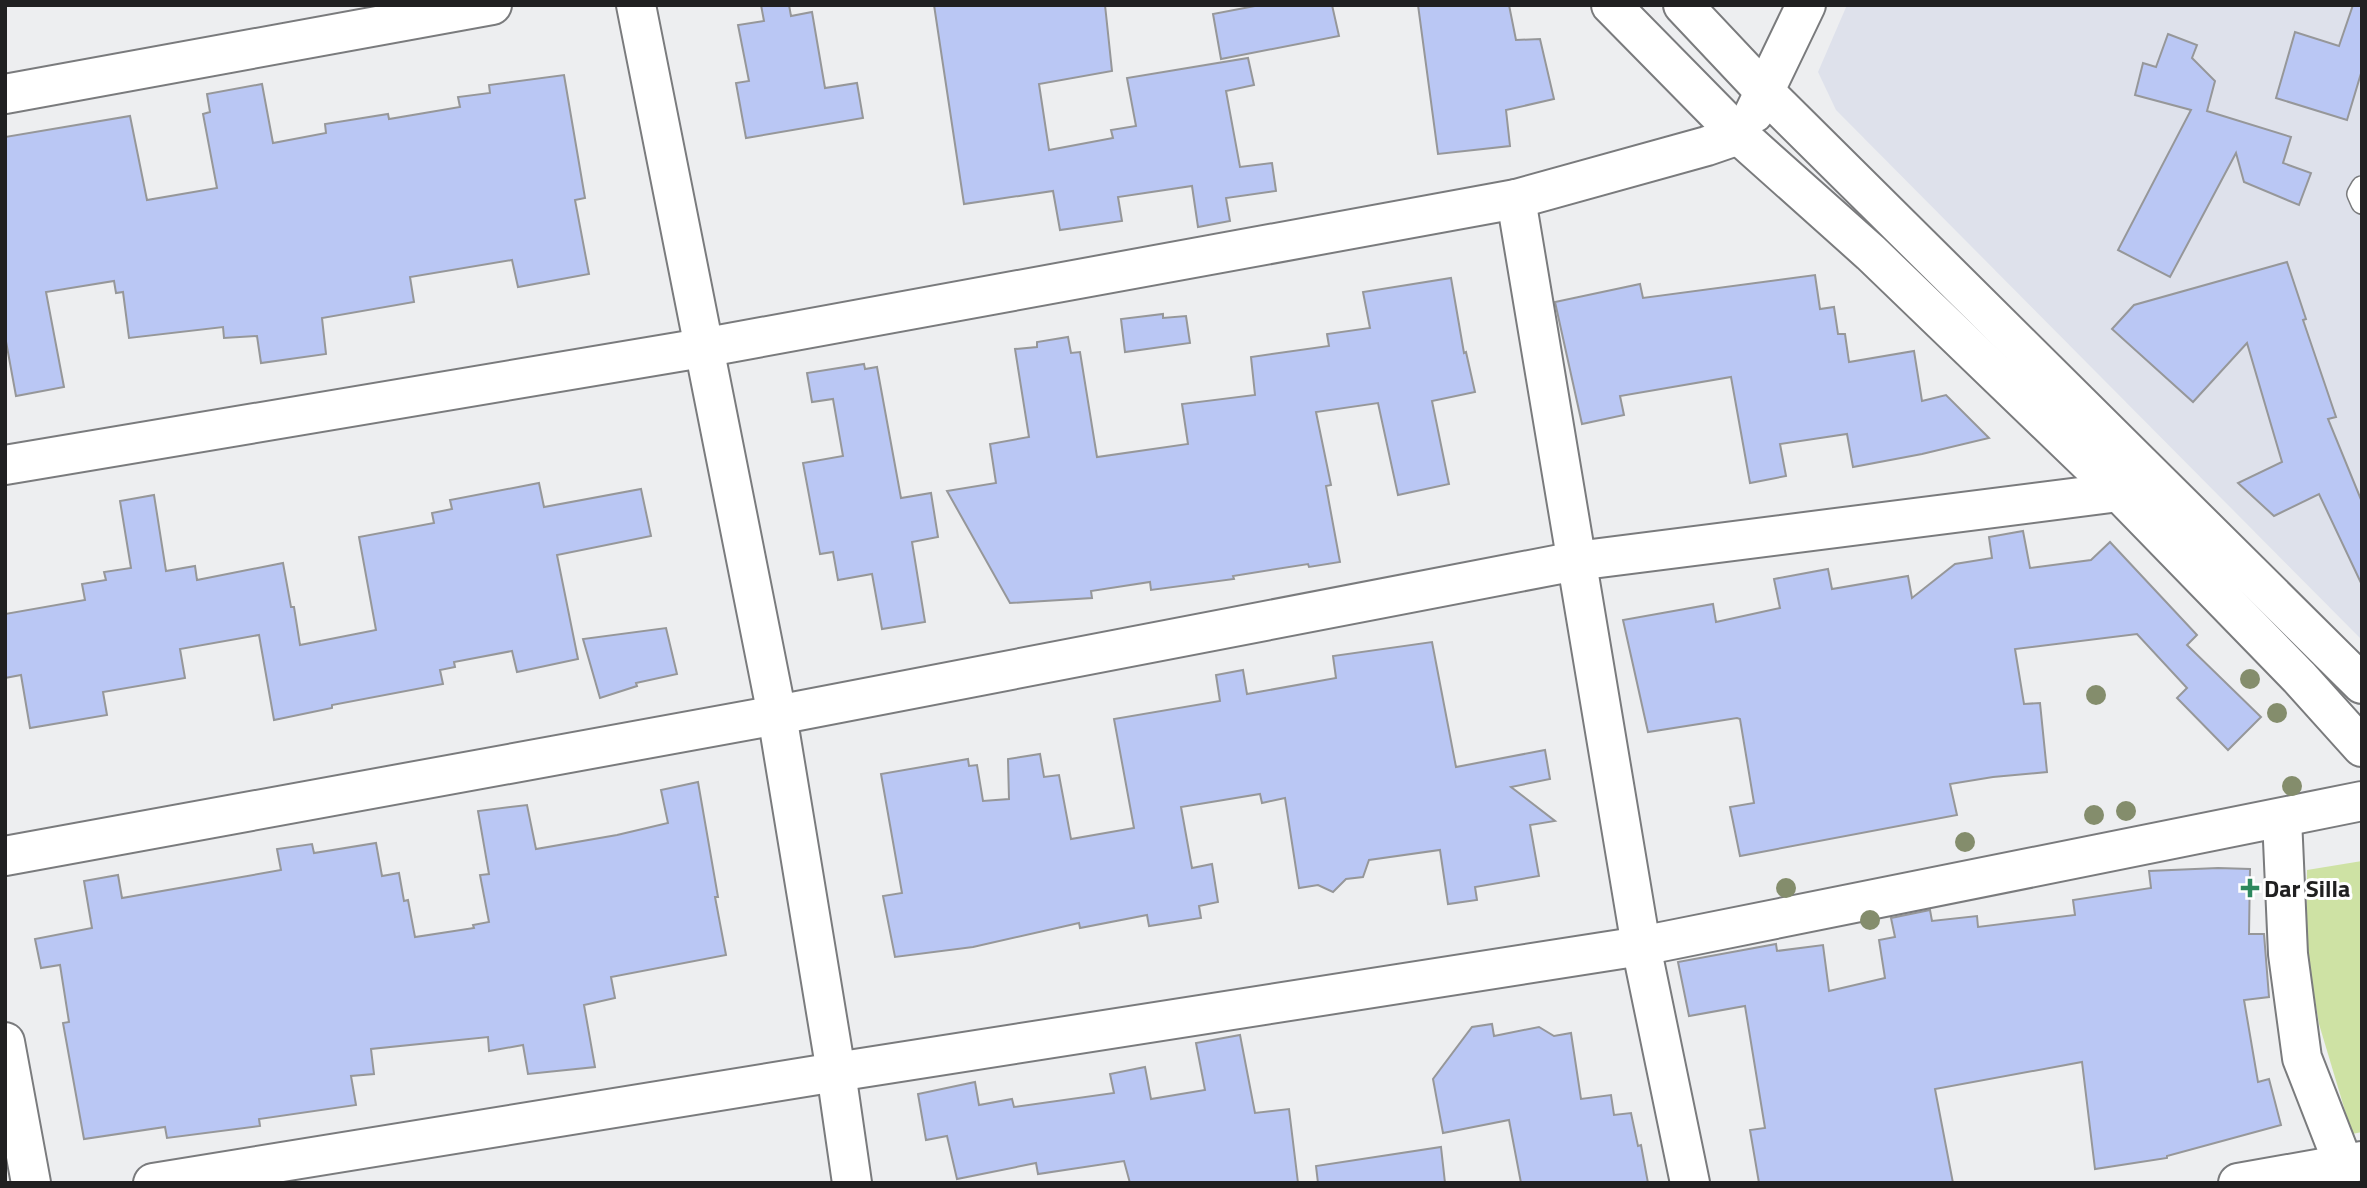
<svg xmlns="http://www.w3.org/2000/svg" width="2367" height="1188" viewBox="0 0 2367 1188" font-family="'Titillium Web',sans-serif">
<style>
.built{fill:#dee1eb}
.green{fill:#cee2a4}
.building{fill:#bac7f4;stroke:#969799;stroke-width:2}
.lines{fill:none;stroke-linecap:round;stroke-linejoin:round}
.lane-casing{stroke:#7a7b7d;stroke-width:24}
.street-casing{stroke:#7a7b7d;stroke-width:42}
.secondary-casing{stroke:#7a7b7d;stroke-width:42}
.lane{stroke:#fff;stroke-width:21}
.street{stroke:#fff;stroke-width:38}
.secondary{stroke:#fff;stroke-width:38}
.tree{fill:#848d6c}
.poi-dot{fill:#2d885e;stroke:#fff;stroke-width:2.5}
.labels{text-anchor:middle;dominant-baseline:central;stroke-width:6;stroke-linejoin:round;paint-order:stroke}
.poi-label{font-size:24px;font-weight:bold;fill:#202021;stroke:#fff;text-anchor:start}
</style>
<rect width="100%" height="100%" fill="#edeef0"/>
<polygon class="built" points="1847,5 2362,5 2362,640 1836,110 1818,72"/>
<polygon class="green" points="2362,861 2362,1132 2352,1134 2319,1024 2306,947 2307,870"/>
<g class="building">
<polygon points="761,5 789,5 791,16 812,12 825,88 857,83 863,118 746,138 736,83 749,81 738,25 764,21"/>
<polygon points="934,5 1105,5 1112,71 1039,84 1049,150 1113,138 1111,130 1136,126 1127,78 1248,58 1254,85 1226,91 1240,167 1272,163 1276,191 1226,198 1230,221 1198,227 1192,186 1118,197 1122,221 1060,230 1053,191 964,204"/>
<polygon points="1260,5 1332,5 1339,36 1221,59 1213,14"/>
<polygon points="1418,5 1509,5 1516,40 1540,39 1554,99 1506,110 1510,146 1438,154"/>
<polygon points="2353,5 2362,5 2362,70 2347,120 2276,98 2295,32 2339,46"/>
<polygon points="2168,34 2197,45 2192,58 2215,81 2207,111 2291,137 2283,163 2311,173 2299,205 2244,182 2236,153 2170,277 2118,250 2191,110 2135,95 2143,63 2156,67"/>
<polygon points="564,75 585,198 575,200 589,274 518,287 512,260 410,277 414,302 322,318 326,354 261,363 257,336 224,338 223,327 129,338 123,292 116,293 114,281 46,292 64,387 16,396 5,336 5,137 130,116 147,200 217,188 203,114 210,112 207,94 262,84 273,143 326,133 325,124 388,114 389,119 460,107 458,97 490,93 489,85"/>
<polygon points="2287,262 2306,319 2303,320 2336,417 2328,419 2362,502 2362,585 2319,494 2274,516 2238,483 2282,462 2247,343 2193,402 2112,329 2134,305"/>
<polygon points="1815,275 1820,309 1834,307 1838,334 1845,334 1849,362 1914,351 1922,401 1946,395 1989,438 1922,454 1853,467 1847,434 1780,444 1786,476 1750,483 1731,377 1620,396 1624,415 1582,424 1555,302 1640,284 1643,298"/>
<polygon points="1451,278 1464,353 1466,352 1475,392 1432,401 1449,484 1398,495 1378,403 1316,412 1331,485 1326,486 1340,562 1309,567 1308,564 1233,576 1234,579 1151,590 1150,582 1091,591 1092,598 1010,603 947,491 996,483 990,444 1029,437 1015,349 1037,347 1037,342 1068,337 1071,353 1080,352 1097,457 1188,444 1182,404 1255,395 1251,357 1329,346 1327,334 1370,328 1363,292"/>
<polygon points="1163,314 1163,318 1186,316 1190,343 1125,352 1121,319"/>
<polygon points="864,364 865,369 877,367 901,498 931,493 938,537 912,542 925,622 882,629 872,574 838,580 833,552 820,554 803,463 843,456 833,399 812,402 807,373"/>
<polygon points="539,483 544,507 641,489 651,536 557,555 578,659 517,672 512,651 454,662 455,667 440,670 443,684 332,705 332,708 274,720 259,635 180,649 185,678 103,692 107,715 30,728 21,675 5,678 5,614 85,600 82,584 106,580 104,572 131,568 120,501 154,495 166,571 195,566 197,580 283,563 291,607 294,607 300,645 376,630 359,537 434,523 432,513 452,509 450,500"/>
<polygon points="2023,531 2030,568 2091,560 2110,542 2197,635 2187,645 2261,717 2228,750 2177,698 2187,688 2137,634 2015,649 2024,704 2040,703 2047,772 1993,777 1950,784 1957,815 1740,856 1730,807 1754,803 1740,719 1737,718 1648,732 1623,620 1713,604 1716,622 1780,608 1774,579 1828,569 1832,589 1908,576 1912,598 1955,564 1992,558 1989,537"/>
<polygon points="666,628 677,674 636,683 637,686 600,698 583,639"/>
<polygon points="1432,642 1456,767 1545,750 1550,779 1511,787 1555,821 1530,825 1539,876 1475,887 1477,900 1448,904 1440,850 1369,860 1363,877 1346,879 1333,892 1318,885 1299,888 1285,798 1262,803 1260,794 1181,807 1192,868 1212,864 1218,902 1199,906 1201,918 1149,926 1147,915 1080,928 1079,923 973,947 895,957 883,896 902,893 881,774 968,759 969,766 977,765 983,801 1009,799 1008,759 1040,754 1044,777 1059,775 1071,839 1134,828 1114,719 1220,701 1216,675 1243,670 1247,694 1336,678 1333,656"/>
<polygon points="698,782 718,897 715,897 726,955 611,977 615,998 584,1005 595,1067 528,1074 523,1045 489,1051 488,1037 371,1049 374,1074 351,1076 356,1105 259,1119 260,1126 167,1138 165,1127 84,1139 63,1023 69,1022 60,965 41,968 35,939 92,928 84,881 118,875 122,898 281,870 277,849 312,844 314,853 376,843 382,876 399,873 404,901 408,900 415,937 474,928 473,925 489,922 480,875 489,874 478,811 527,805 536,849 617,835 668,823 661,790"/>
<polygon points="2218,868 2250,869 2249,934 2264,934 2269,997 2244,1000 2258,1082 2269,1079 2281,1125 2167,1156 2167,1158 2095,1169 2082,1062 1935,1089 1953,1183 1759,1183 1750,1130 1765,1128 1745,1006 1689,1016 1678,962 1776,944 1777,951 1823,945 1829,991 1885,978 1879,940 1895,937 1891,918 1930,910 1932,921 1977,916 1978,927 2075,915 2073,900 2151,888 2149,871"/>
<polygon points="1492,1024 1494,1036 1539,1027 1554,1036 1571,1033 1581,1099 1611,1095 1614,1115 1631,1113 1638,1146 1641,1145 1648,1183 1521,1183 1509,1120 1443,1133 1433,1079 1472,1027"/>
<polygon points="1240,1035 1255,1113 1289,1109 1298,1183 1130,1183 1124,1161 1038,1174 1036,1163 957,1179 947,1136 926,1140 918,1094 975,1082 979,1105 1012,1099 1014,1107 1114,1093 1110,1074 1145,1067 1151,1099 1205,1090 1196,1043"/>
<polygon points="1441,1147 1445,1183 1318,1183 1316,1166"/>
</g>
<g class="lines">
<defs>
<polyline id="lane" points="2362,187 2358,194 2362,203"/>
<g id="street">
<polyline points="636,5 777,715 836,1072 852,1183"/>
<polyline points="5,94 492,5"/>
<polyline points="1516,199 1641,946 1690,1183"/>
<polyline points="5,465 702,348 1516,199 1707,146 1739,135"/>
<polyline points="2282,818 2288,954 2302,1058 2343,1163"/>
<polyline points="5,856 777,715 1576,561 2119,492"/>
<polyline points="5,1042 31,1183"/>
<polyline points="153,1183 836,1072 1641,946 2362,801"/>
</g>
<g id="secondary">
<polyline points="1611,5 1739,135 1871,253 2119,492 2299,677 2362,747"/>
<polyline points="1683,5 1765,92 2362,684"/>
<polyline points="1754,113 1806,5"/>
<polyline points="2238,1183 2362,1161"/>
</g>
</defs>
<use href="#lane" class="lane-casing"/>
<use href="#street" class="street-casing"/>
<use href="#secondary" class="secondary-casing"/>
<use href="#lane" class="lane"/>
<use href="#street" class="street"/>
<use href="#secondary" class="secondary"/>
</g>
<g class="tree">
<circle cx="2250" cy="679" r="10"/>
<circle cx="2096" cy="695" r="10"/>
<circle cx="2277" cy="713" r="10"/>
<circle cx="2292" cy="786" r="10"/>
<circle cx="2126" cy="811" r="10"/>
<circle cx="2094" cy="815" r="10"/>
<circle cx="1965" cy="842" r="10"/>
<circle cx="1786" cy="888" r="10"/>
<circle cx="1870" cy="920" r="10"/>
</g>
<path class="poi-dot" d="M2246.5 877.5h7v7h7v7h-7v7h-7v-7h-7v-7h7z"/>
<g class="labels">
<g class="poi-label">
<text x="2264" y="888">Dar Silla</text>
</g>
</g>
<rect width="2367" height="1188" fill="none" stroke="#202021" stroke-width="14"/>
</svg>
